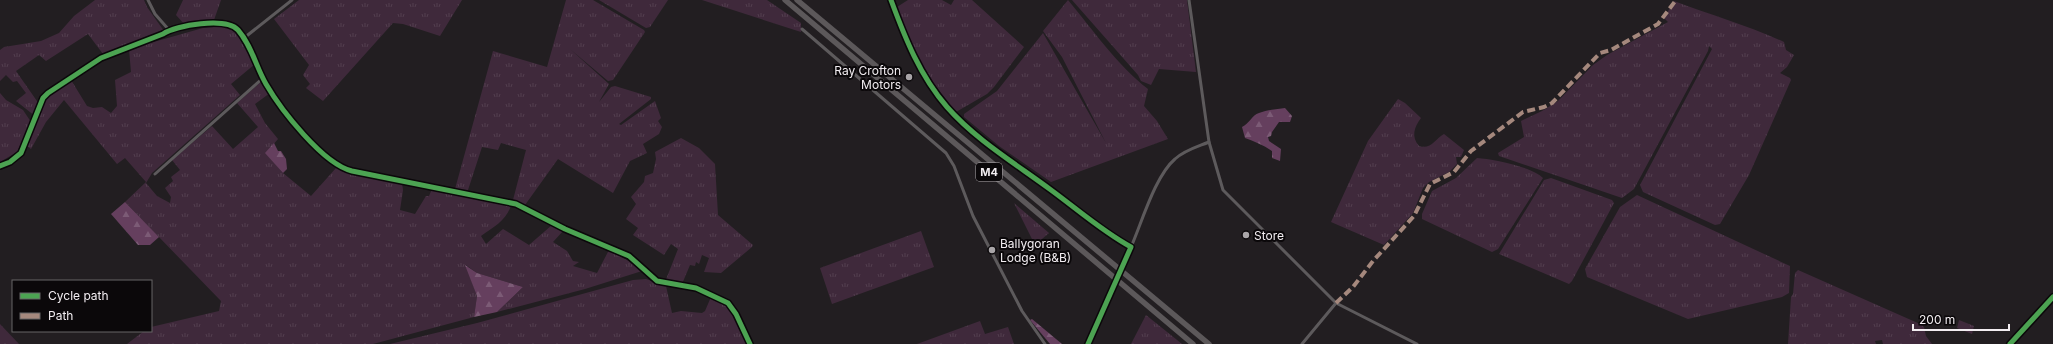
<svg xmlns="http://www.w3.org/2000/svg" width="2053" height="344" viewBox="0 0 2053 344" font-family="Inter,sans-serif">
<style>
.grass{fill:url(#grass-tufts)}
.forest{fill:url(#forest-firs)}
.lines{fill:none;stroke-linecap:round;stroke-linejoin:round}
.minor{stroke:#5d5a5c;stroke-width:3}
.secondary{stroke:#5f5e5f;stroke-width:4.5}
.motorway{stroke:#5c585a;stroke-width:5.5}
.quiet{stroke:#a5887d;stroke-width:4;stroke-dasharray:8 4;stroke-linecap:butt}
.cycleway-casing{stroke:#0b080a;stroke-width:8}
.cycleway{stroke:#4ca352;stroke-width:5}
.poi-dot{fill:#a9a5a8;stroke:#0b080a;stroke-width:1.5}
.labels{text-anchor:middle;dominant-baseline:central;stroke-width:4;stroke-linejoin:round;paint-order:stroke}
.shield{fill:#0b080a;stroke:#ada8ac;stroke-width:1}
.shield-label{font-size:11px;font-weight:bold;fill:#f2edf1}
.poi-label{font-size:12px;fill:#f2edf1;stroke:#0b080a;text-anchor:start}
</style>
<defs>
<pattern id="grass-tufts" width="24" height="20" patternUnits="userSpaceOnUse"><rect width="24" height="20" fill="#3f293b"/><path d="M3 7l-1-3M5 7V3M7 7l1-3M15 17l-1-3M17 17v-4M19 17l1-3" fill="none" stroke="#523e4e"/></pattern>
<pattern id="forest-firs" width="22" height="20" patternUnits="userSpaceOnUse"><rect width="22" height="20" fill="#653f5e"/><path d="M5 1l3.5 6h-7zM16 11l3.5 6h-7z" fill="#7c5b76"/></pattern>
</defs>
<rect width="100%" height="100%" fill="#221e21"/>
<g class="grass">
<polygon points="95,0 144,0 147,7 164,31 103,54 88,34 46,61 39,55 16,71 39,104 35,116 16,101 26,93 17,81 13,82 6,75 0,81 0,50 4,47 41,41 59,33 74,16"/>
<polygon points="183,0 221,0 214,20 185,25 176,15"/>
<polygon points="299,0 462,0 440,36 403,24 393,23 323,101 306,88 310,84 303,75 309,65 274,19"/>
<polygon points="566,0 593,0 644,30 645,32 613,80 608,81 570,49 609,84 599,102 611,87 615,86 651,97 651,99 619,124 621,125 655,101 661,118 658,121 662,127 659,134 643,144 647,153 630,161 613,193 558,159 525,205 513,200 526,150 501,143 498,150 482,147 468,190 455,189 493,51 547,67"/>
<polygon points="599,0 668,0 650,27 646,28"/>
<polygon points="702,0 767,0 801,23 801,32"/>
<polygon points="908,0 942,0 951,5 954,0 972,0 1024,47 994,87 987,94 956,112 926,74 917,58 897,7"/>
<path d="M1068,0C1093,30 1117,65 1148,89L1144,106L1157,121L1168,139L1051,182L999,146L964,117V114L997,91L1043,33L1106,143L1062,57L1043,31Z"/>
<polygon points="1072,0 1187,0 1196,72 1159,69 1151,85 1141,81 1138,75"/>
<path d="M1674,1C1711,15 1749,26 1784,42L1786,50L1794,55L1787,67L1780,73L1790,78L1791,80L1749,175L1720,224L1715,225L1643,192L1640,185L1712,49L1709,46L1708,51L1634,189L1622,198L1499,156L1498,153L1524,137L1521,121L1542,111L1558,101L1593,65L1607,55L1668,22L1664,18Z"/>
<path d="M229,26L235,31L255,64L231,84L240,95L152,173L146,183L157,196L170,203L171,197L165,188L173,181L171,177L180,170L172,160L212,126L233,149L258,127L237,103L262,81L270,93L255,104L265,123L278,139L266,153L283,173L311,196L336,168L348,173L402,183L403,190L400,210L415,214L426,196H429L432,189L511,205C507,220 494,227 481,236L486,244L503,229L529,245L552,225L563,231L553,242L567,251L573,261L579,262L573,266L597,273L609,250L634,264L642,271L585,289L497,312L523,287L477,273L466,265L477,296L474,317L373,344H127L144,331H151V327L219,311L221,301L125,202L146,182L125,158L117,164L64,100L46,122L31,149L27,146L46,98L71,80L87,106L93,108L102,107L111,113L117,106L115,80L131,72L129,49L203,28Z"/>
<polygon points="0,93 6,100 23,110 31,122 17,152 0,162"/>
<path d="M1398,99L1405,103L1421,118C1414,127 1411,137 1419,146C1431,150 1435,139 1444,134L1464,150L1461,157H1456L1457,164L1449,172L1429,182L1423,188L1413,213L1384,245L1331,222L1368,141Z"/>
<polygon points="681,138 699,148 715,164 718,215 753,245 752,247 721,273 704,272 709,258 702,255 699,264 696,262 695,266 690,265 682,284 665,282 678,249 671,244 664,255 633,235 638,228 626,219 636,204 631,197 644,182 645,176 653,173 656,159 655,152"/>
<path d="M1477,158C1492,159 1533,167 1543,178L1498,249L1492,252L1422,219V214L1432,191L1456,178Z"/>
<polygon points="1551,178 1612,200 1614,203 1572,281 1569,284 1499,254 1544,180"/>
<polygon points="1637,195 1790,266 1789,293 1782,297 1688,319 1587,277 1585,269 1620,207"/>
<polygon points="1014,203 1049,233 1035,245"/>
<polygon points="921,231 934,267 832,304 820,268"/>
<polygon points="1798,270 1920,324 1924,327 1926,336 1932,344 1883,344 1882,340 1875,341 1876,344 1788,344 1791,297 1793,294 1795,273"/>
<polygon points="646,279 666,286 672,313 681,311 702,313 705,311 711,297 729,305 748,344 390,344 477,323 633,280"/>
<polygon points="1146,315 1182,344 1131,344"/>
<polygon points="1959,320 1974,326 1972,334 1957,328"/>
<polygon points="980,321 985,334 1008,327 1014,344 917,344"/>
<polygon points="0,324 19,344 0,344"/>
</g>
<g class="forest">
<path d="M1285,108L1292,116L1290,122H1279L1272,132L1271,136L1268,137L1269,141L1281,149L1280,161L1272,158V151C1263,145 1254,141 1245,138L1242,127C1249,124 1252,115 1259,113C1267,110 1277,109 1285,108Z"/>
<polygon points="274,143 278,151 281,151 286,159 287,169 283,173 265,153"/>
<polygon points="125,202 159,237 150,245 138,245 111,214"/>
<polygon points="465,265 477,273 523,287 497,312 474,317 477,296"/>
<polygon points="1032,319 1062,344 1050,344 1030,320"/>
</g>
<g class="lines">
<g class="minor">
<polyline points="148,0 155,14 169,30"/>
<polyline points="1189,0 1209,142 1223,190 1336,303 1417,344"/>
<polyline points="802,29 946,153 954,166 973,216 1022,311 1045,344"/>
<polyline points="244,38 292,0"/>
<path d="M0,166L10,162L21,153L43,98L48,93L101,58L163,34C176,25 226,17 238,30C252,46 256,67 266,84C281,110 323,164 352,171L516,204L565,229L629,256L657,281L696,288L728,303L736,314L750,344"/>
<polyline points="155,174 263,78"/>
<path d="M1131,247C1142,222 1155,176 1175,159C1185,150 1197,147 1209,142"/>
<polyline points="1302,344 1336,303"/>
</g>
<g class="secondary">
<path d="M891,0C905,38 920,76 947,107C976,140 1016,164 1051,190C1077,209 1103,232 1131,247L1088,344"/>
<polyline points="2010,344 2053,297"/>
</g>
<g class="motorway">
<polyline points="785,0 1193,344"/>
<polyline points="797,0 1209,344"/>
</g>
<polyline class="quiet" points="1336,303 1353,287 1373,261 1414,216 1430,184 1454,172 1471,151 1523,112 1544,107 1552,103 1600,53 1611,50 1658,24 1676,0"/>
<defs>
<g id="cycleway">
<path d="M891,0C905,38 920,76 947,107C976,140 1016,164 1051,190C1077,209 1103,232 1131,247L1088,344"/>
<path d="M0,166L10,162L21,153L43,98L48,93L101,58L163,34C176,25 226,17 238,30C252,46 256,67 266,84C281,110 323,164 352,171L516,204L565,229L629,256L657,281L696,288L728,303L736,314L750,344"/>
<polyline points="2010,344 2053,297"/>
</g>
</defs>
<use href="#cycleway" class="cycleway-casing"/>
<use href="#cycleway" class="cycleway"/>
</g>
<g class="poi-dot">
<circle cx="909" cy="77" r="4"/>
<circle cx="1246" cy="235" r="4"/>
<circle cx="992" cy="250" r="4"/>
</g>
<g class="labels">
<rect class="shield" x="976" y="163" width="26" height="18" rx="3"/>
<g class="shield-label">
<text x="989" y="172">M4</text>
</g>
<g class="poi-label">
<text x="901" y="70" text-anchor="end">Ray Crofton<tspan x="901" dy="14">Motors</tspan></text>
<text x="1254" y="235">Store</text>
<text x="1000" y="243">Ballygoran<tspan x="1000" dy="14">Lodge (B&amp;B)</tspan></text>
</g>
</g>
<rect x="12" y="280" width="140" height="52" fill="#0b080a" stroke="#676466"/>
<rect x="20" y="293" width="20" height="6" fill="#4ca352" stroke="#676466"/>
<text x="48" y="300" font-size="12" fill="#f2edf1">Cycle path</text>
<rect x="20" y="313" width="20" height="6" fill="#a5887d" stroke="#676466"/>
<text x="48" y="320" font-size="12" fill="#f2edf1">Path</text>
<path d="M1913 324v6h96v-6" fill="none" stroke="#f2edf1" stroke-width="2"/>
<text x="1919" y="324" font-size="12" fill="#f2edf1" stroke="#0b080a" stroke-width="3" paint-order="stroke">200 m</text>
</svg>
